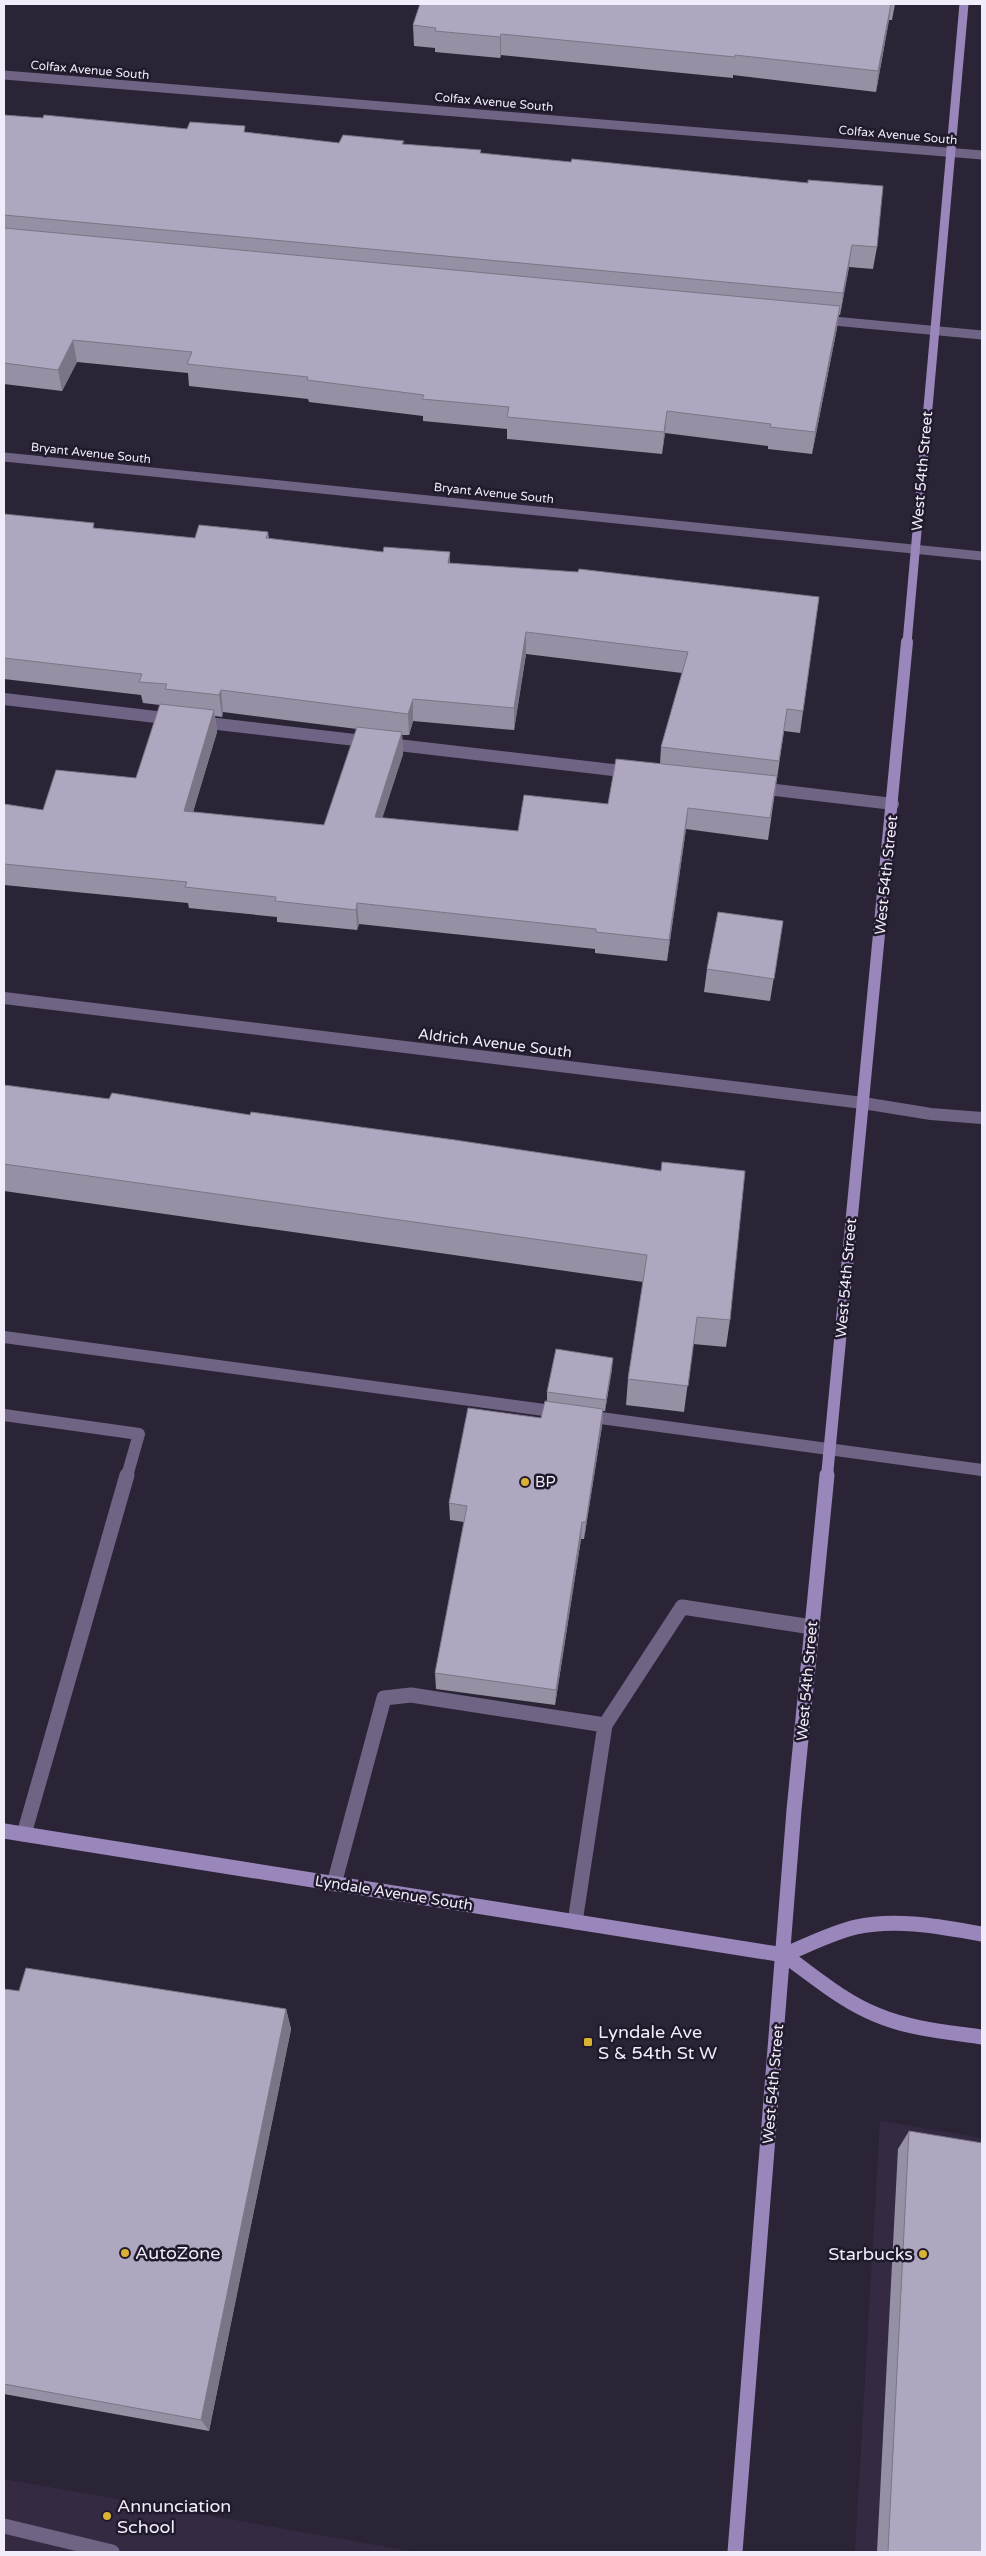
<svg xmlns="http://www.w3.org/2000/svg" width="986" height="2556" viewBox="0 0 986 2556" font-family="'Varela Round',sans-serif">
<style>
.built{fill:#342b43}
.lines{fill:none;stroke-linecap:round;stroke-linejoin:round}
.lane-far2{stroke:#706485;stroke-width:9}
.lane-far1{stroke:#706485;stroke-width:12}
.lane{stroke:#706485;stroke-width:15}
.street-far1{stroke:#706485;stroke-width:9}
.street{stroke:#706485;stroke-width:12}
.secondary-far2{stroke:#9986ba;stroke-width:9}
.secondary-far1{stroke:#9986ba;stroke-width:12}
.secondary{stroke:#9986ba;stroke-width:15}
.wall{fill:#9690a4;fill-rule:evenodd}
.shaded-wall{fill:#7a7586}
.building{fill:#afa7bf;stroke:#7a7586}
.poi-dot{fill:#dab333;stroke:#211a2c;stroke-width:2}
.labels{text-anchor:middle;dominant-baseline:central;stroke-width:5;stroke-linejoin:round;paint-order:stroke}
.far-street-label{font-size:12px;fill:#f0ecf9;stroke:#211a2c}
.street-label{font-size:15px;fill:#f0ecf9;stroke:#211a2c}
.poi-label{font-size:15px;fill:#f0ecf9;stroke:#211a2c;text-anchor:start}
.near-poi-label{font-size:18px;fill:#f0ecf9;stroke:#211a2c;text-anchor:start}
</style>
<rect width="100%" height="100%" fill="#2a2436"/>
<g class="built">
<polygon points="880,2121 982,2138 982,2552 855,2552"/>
<polygon points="4,2479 415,2552 4,2552"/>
</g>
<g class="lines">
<polyline class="lane-far2" points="823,320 982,335"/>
<g class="lane-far1">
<polyline points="4,699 173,719"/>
<polyline points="200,722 630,772"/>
<polyline points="759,788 893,804"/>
<polyline points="4,1337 559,1412"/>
<polyline points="4,1415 139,1434 127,1476"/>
<polyline points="586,1416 982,1470"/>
</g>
<g class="lane">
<polyline points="605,1725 682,1607 812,1627"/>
<polyline points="24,1834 127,1475"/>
<polyline points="334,1884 384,1698 411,1695 605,1725 575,1922"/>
<polyline points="4,2526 112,2552"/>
</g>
<g class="street-far1">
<polyline points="4,75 982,155"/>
<polyline points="4,457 982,556"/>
</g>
<polyline class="street" points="4,998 863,1103 931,1114 982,1118"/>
<polyline class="secondary-far2" points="907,643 964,4"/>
<polyline class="secondary-far1" points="827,1476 907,642"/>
<g class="secondary">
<path d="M4,1831L784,1955C814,1976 842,2001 877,2015C910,2029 947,2032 982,2037"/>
<path d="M784,1955C808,1945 831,1933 856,1927C897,1918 941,1927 982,1934"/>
<polyline points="735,2552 794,1810 827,1475"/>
</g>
</g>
<g class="wall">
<polygon points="420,4 895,4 892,20 889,20 876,92 733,75 733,78 501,55 500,58 435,52 435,48 414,46 413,25"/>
<polygon points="4,115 187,129 246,132 339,143 404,145 481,153 877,247 873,269 849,267 840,315 839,315 837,328 812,454 768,449 768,446 665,433 662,454 507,439 507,429 423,421 423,416 309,402 308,399 189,386 188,373 77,362 62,391 4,384"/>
<path d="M4,514L95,528L195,538L268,532L269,539L450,563L819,597L800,733L784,731L768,840L686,829L667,961L595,953V949L359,924L357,930L277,922V917L189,908L188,903L4,885V804L43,810L136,778L160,705L143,703L141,695L4,679ZM526,654L682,673L661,747L660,764L608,804L518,831L382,818L403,754L402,735H409L413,721L514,730ZM223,712L357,729L324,825L193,812L217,732L215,716L222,717Z"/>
<polygon points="783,921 770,1001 704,992 707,969"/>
<polygon points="4,1085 109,1099 250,1115 661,1171 730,1320 726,1347 693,1344 684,1412 626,1405 628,1379 643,1282 4,1191"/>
<polygon points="612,1369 605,1411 603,1411 602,1426 584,1539 581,1539 555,1705 436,1689 435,1673 464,1522 450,1520 449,1503 541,1418 547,1401 547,1392"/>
<polygon points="4,1989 19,1991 286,2009 291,2029 209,2431 4,2394"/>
<polygon points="909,2131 982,2552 877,2552 898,2149"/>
</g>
<g class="shaded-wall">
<polygon points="891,4 889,20 876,92 878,71"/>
<polygon points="501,34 501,55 500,58 500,37"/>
<polygon points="852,245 849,267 840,315 843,293"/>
<polygon points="840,306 837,328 812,454 815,432"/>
<polygon points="73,340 77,362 62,391 58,370"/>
<polygon points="667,411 665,433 662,454 664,432"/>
<polygon points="450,552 450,574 448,563"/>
<polygon points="526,632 526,654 514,730 514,708"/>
<polygon points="221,690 223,712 222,717 219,695"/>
<polygon points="413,699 413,721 409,735 408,714"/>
<polygon points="214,710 217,732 187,832 184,811"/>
<polygon points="402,732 403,754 376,838 375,817"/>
<polygon points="688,808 686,829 667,961 669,940"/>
<polygon points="357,903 359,924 357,930 356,910"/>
<polygon points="613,1358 612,1369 605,1411 606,1400"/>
<polygon points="603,1409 602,1426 584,1539 586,1522"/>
<polygon points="582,1522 581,1539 555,1705 556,1690"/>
<polygon points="286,2009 291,2029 209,2431 201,2420"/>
</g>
<g class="building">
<polygon points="420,4 891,4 878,71 735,55 735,57 501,34 500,37 435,31 436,28 413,25"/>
<polygon points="4,115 43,118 44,115 187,129 190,122 245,126 244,132 339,143 343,135 404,141 402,144 481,150 480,153 571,162 572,159 808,183 808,180 883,186 877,247 852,245 843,293 4,215"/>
<polygon points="4,228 840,306 815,432 770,427 771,424 667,411 664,432 507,417 509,407 422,399 424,395 307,380 308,377 187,364 192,352 73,340 58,370 4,363"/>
<polygon points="4,514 94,523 93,528 195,538 199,525 268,532 266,538 383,552 384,547 450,552 448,563 578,572 579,569 819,597 803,711 787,709 779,761 661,747 688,652 526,632 514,708 413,699 408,714 221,690 219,695 165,689 167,684 139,682 142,674 4,658"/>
<polygon points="160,704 214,710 184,811 324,825 357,727 402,732 375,817 518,831 524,795 608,804 616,759 777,776 770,818 688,808 669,940 596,932 596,929 357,903 356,910 275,901 276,897 185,887 187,882 4,864 4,804 43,810 56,770 136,778"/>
<polygon points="718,912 783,921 774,979 707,969"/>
<polygon points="4,1085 109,1099 112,1093 250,1115 251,1112 455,1140 661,1171 662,1162 745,1171 730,1320 697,1317 688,1386 628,1379 647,1255 4,1164"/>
<polygon points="556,1349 613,1358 606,1400 547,1392"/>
<polygon points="545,1401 603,1409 586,1522 582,1522 556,1690 435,1673 467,1506 449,1503 468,1408 541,1418"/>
<polygon points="26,1968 286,2009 201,2420 4,2384 4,1989 19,1991"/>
<polygon points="909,2131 982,2143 982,2552 888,2552"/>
</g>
<g class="poi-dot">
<circle cx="525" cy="1482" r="5"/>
<rect x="583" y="2037" width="10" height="10" rx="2.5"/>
<circle cx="125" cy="2253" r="5"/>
<circle cx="923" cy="2254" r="5"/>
<circle cx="107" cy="2516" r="5"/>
</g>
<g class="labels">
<g class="far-street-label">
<text transform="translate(90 70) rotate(5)">Colfax Avenue South</text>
<text transform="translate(494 102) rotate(5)">Colfax Avenue South</text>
<text transform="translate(898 135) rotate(5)">Colfax Avenue South</text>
<text transform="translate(91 453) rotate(6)">Bryant Avenue South</text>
<text transform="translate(494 493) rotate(6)">Bryant Avenue South</text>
</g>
<g class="street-label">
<text transform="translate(922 471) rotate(-85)">West 54th Street</text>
<text transform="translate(886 875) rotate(-84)">West 54th Street</text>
<text transform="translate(495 1043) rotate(7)">Aldrich Avenue South</text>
<text transform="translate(846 1278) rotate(-85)">West 54th Street</text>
<text transform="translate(807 1681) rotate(-85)">West 54th Street</text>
<text transform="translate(394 1893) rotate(9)">Lyndale Avenue South</text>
<text transform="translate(773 2084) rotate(-85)">West 54th Street</text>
</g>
<g class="poi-label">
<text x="535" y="1482">BP</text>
</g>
<g class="near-poi-label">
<text x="598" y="2032">Lyndale Ave<tspan x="598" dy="21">S &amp; 54th St W</tspan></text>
<text x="135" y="2253">AutoZone</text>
<text x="913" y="2254" text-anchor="end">Starbucks</text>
<text x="117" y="2506">Annunciation<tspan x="117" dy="21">School</tspan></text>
</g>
</g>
<rect width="986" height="2556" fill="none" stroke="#f0ecf9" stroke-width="10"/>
</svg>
